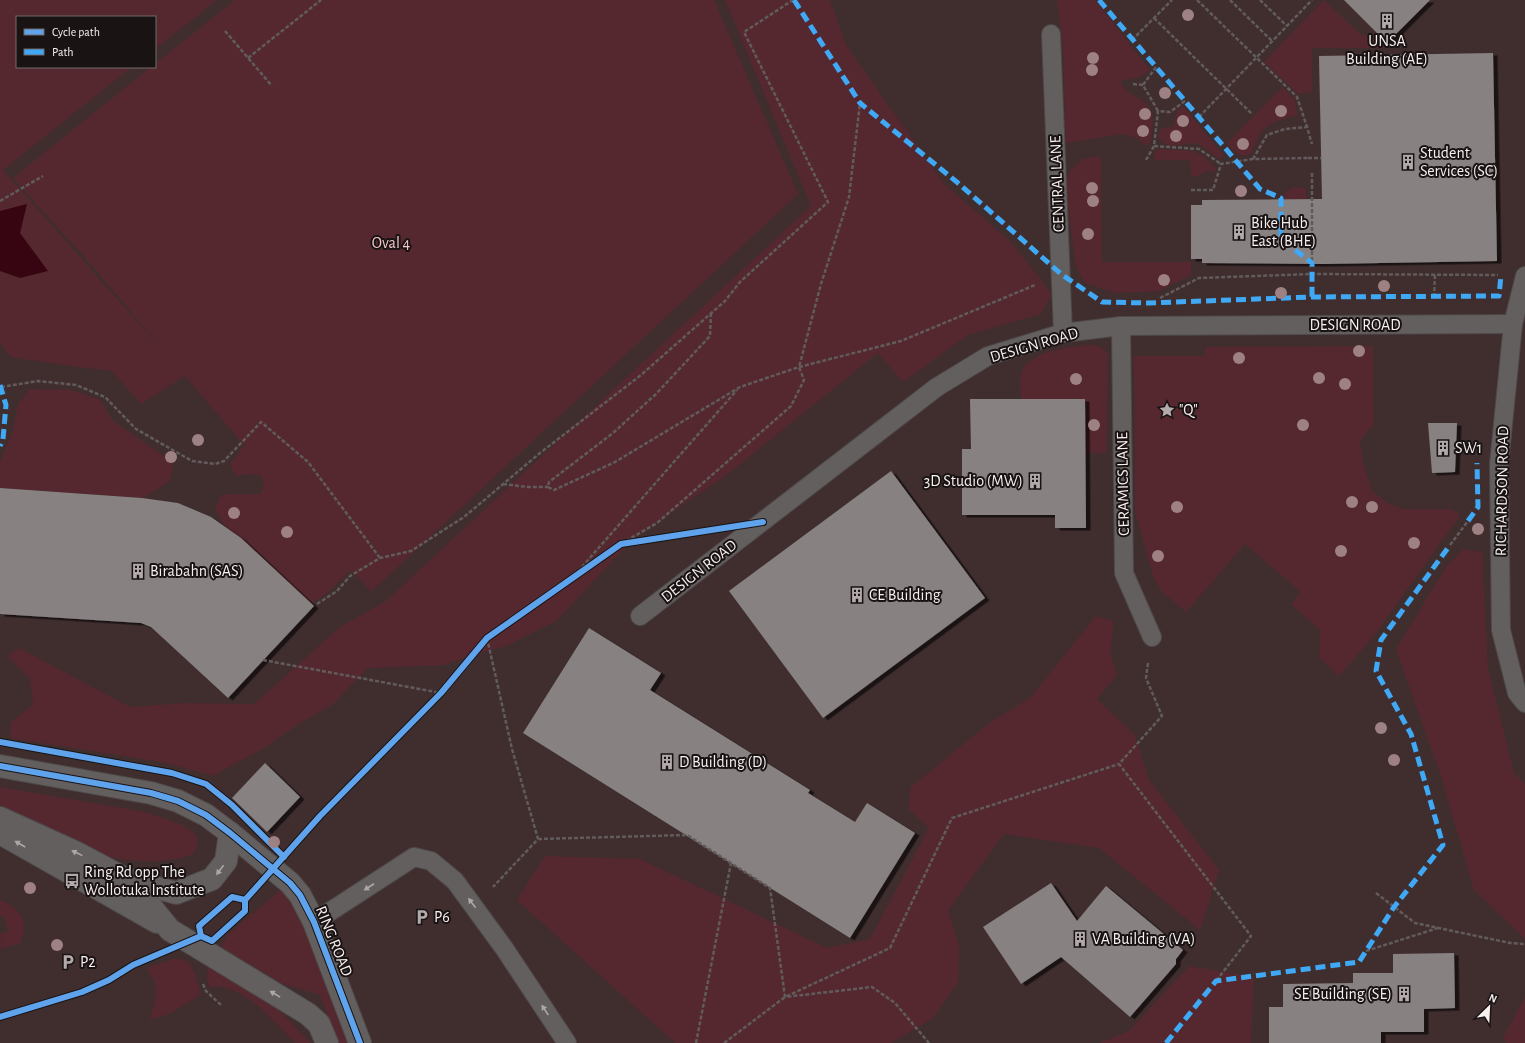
<svg xmlns="http://www.w3.org/2000/svg" width="1525" height="1043" viewBox="0 0 1525 1043" font-family="'Alegreya Sans',sans-serif">
<style>
.built{fill:#402e2f;fill-rule:evenodd}
.green{fill:#54282e}
.water{fill:#370511}
.building{fill:#878181;filter:url(#shadow)}
.lines{fill:none;stroke-linecap:round;stroke-linejoin:round}
.lane-casing{stroke:#4e4949;stroke-width:20}
.street-casing{stroke:#4e4949;stroke-width:24}
.path{stroke:#615b5c;stroke-width:2.5;stroke-dasharray:4 2;stroke-linecap:butt}
.lane{stroke:#645f5f;stroke-width:18}
.street{stroke:#645f5f;stroke-width:22}
.path-bridge{stroke:#615b5c;stroke-width:2.5;stroke-dasharray:4 2;stroke-linecap:butt}
.quiet{stroke:#3fa9f5;stroke-width:5;stroke-dasharray:10 5;stroke-linecap:butt}
.cycleway-casing{stroke:#191313;stroke-width:8}
.cycleway{stroke:#60a3ed;stroke-width:6}
.tree{fill:#9e8183}
.oneway{fill:#aea7a7}
.labels{text-anchor:middle;dominant-baseline:central;stroke-width:4;stroke-linejoin:round;paint-order:stroke}
.poi-label{font-size:16px;fill:#f8efef;stroke:#191313;text-anchor:start}
.street-label{font-size:16px;fill:#f8efef;stroke:#191313}
.park-label{font-size:16px;fill:#f6c7cb;stroke:#191313}
</style>
<defs>
<filter id="shadow"><feDropShadow dx="4.5" dy="2.5" stdDeviation="0" flood-color="#0009"/></filter>
</defs>
<rect width="100%" height="100%" fill="#322b2c"/>
<path class="built" d="M0,0H1525V1043H0ZM17,17H155V67H17Z"/>
<g class="green">
<polygon points="0,0 217,0 155,49 155,17 17,17 17,67 132,67 3,170 166,354 95,269 13,178 151,67 155,67 155,64 235,0 714,0 798,194 371,592 351,570 325,595 311,604 225,527 215,508 221,495 237,494 260,494 264,484 261,475 249,474 235,476 230,465 244,445 185,376 141,404 112,371 63,365 11,357 0,343"/>
<polygon points="725,0 830,0 846,45 944,184 1012,243 1052,294 1041,314 968,335 903,382 878,353 723,478 636,536 556,621 506,646 471,655 445,665 368,668 333,704 297,725 264,748 213,776 161,762 10,738 10,723 33,704 30,679 7,656 19,648 130,707 186,703 254,704 340,627 386,601 811,206"/>
<path d="M1057,0H1095L1150,70L1140,77L1120,81C1125,91 1129,92 1138,98C1158,110 1153,124 1150,144L1146,145L1137,138L1123,134L1066,143L1063,46Z"/>
<polygon points="1324,0 1362,36 1370,33 1386,48 1312,48 1312,92 1298,94 1264,62"/>
<path d="M1282,87L1294,98L1298,115C1283,120 1264,121 1258,138C1255,144 1254,149 1250,155C1238,157 1234,152 1227,143Z"/>
<path d="M1183,106L1223,155L1219,159C1213,155 1205,147 1198,144C1184,139 1171,156 1157,135L1162,128H1169L1174,125L1177,111Z"/>
<polygon points="1156,149 1193,151 1202,155 1216,168 1215,172 1205,171 1197,177 1191,175 1190,160 1154,160 1154,155"/>
<polygon points="1097,156 1101,160 1102,262 1191,262 1191,275 1159,291 1116,293 1085,283 1076,267 1065,182 1071,169 1083,159"/>
<polygon points="1295,187 1306,188 1307,238 1286,225 1284,198 1286,191"/>
<path d="M1094,345C1102,347 1105,348 1108,356L1106,453H1085L1084,399H1021C1021,391 1019,381 1021,374C1027,350 1074,346 1094,345Z"/>
<polygon points="1373,346 1374,424 1360,441 1363,462 1372,491 1387,503 1403,509 1449,509 1459,513 1459,517 1373,637 1339,676 1319,657 1320,630 1291,604 1301,592 1245,544 1186,612 1162,592 1154,579 1135,512 1134,356 1205,356 1205,347"/>
<polygon points="30,389 70,390 99,399 113,421 174,463 169,482 142,498 0,488 0,463 13,430 18,404"/>
<polygon points="1463,549 1482,552 1488,669 1514,773 1525,784 1525,939 1474,890 1441,776 1396,649 1446,567"/>
<polygon points="1096,616 1114,621 1110,651 1117,675 1097,699 1134,734 1149,780 1219,870 1200,930 1099,848 1004,834 948,910 959,945 958,983 932,1019 891,1043 675,1043 517,900 545,856 640,859 827,948 870,939 929,828 908,809 911,787 988,724 1031,697"/>
<path d="M0,787L145,812C157,816 191,825 196,836C200,843 196,849 193,854C164,866 114,862 85,849C56,837 29,820 0,806Z"/>
<polygon points="283,888 296,907 353,1043 339,1043 320,995 283,984 221,947 227,935"/>
<path d="M0,900C11,904 24,913 24,927C24,932 22,938 21,943L1,949L0,934L9,931L4,916L0,917Z"/>
<path d="M173,959C175,959 179,959 182,959C195,963 198,984 200,995L171,1013L150,1020C155,999 162,987 146,968Z"/>
<path d="M208,966L273,1004L311,1043H295C275,1023 251,993 223,987C219,986 214,987 210,988L207,980Z"/>
<polygon points="1189,966 1254,977 1251,1043 1099,1043 1129,1031"/>
<polygon points="1525,997 1525,1043 1506,1043 1503,1038"/>
</g>
<polygon class="water" points="27,204 20,233 48,271 20,278 0,271 0,211"/>
<g class="building">
<polygon points="1344,0 1430,0 1387,43"/>
<polygon points="1493,53 1497,261 1323,264 1202,263 1202,259 1191,259 1191,205 1202,205 1202,200 1322,199 1319,56"/>
<polygon points="970,399 1085,399 1086,528 1055,528 1055,515 962,515 962,449 971,449"/>
<polygon points="1428,423 1457,423 1455,472 1432,473"/>
<polygon points="891,471 985,598 823,718 729,591"/>
<polygon points="0,488 142,498 178,503 211,517 241,538 314,606 228,698 151,627 141,623 0,614"/>
<polygon points="589,628 661,673 650,690 810,790 808,793 855,822 867,803 915,833 850,938 523,733"/>
<polygon points="265,763 300,797 267,832 232,798"/>
<polygon points="1051,883 1077,921 1106,886 1183,950 1176,959 1176,964 1130,1017 1061,957 1021,984 983,927"/>
<polygon points="1454,953 1455,1008 1424,1009 1424,1032 1381,1032 1381,1043 1269,1043 1269,1007 1283,1007 1283,984 1353,983 1353,973 1393,973 1393,954"/>
</g>
<g class="lines">
<defs>
<g id="lane">
<polyline points="1051,34 1063,333"/>
<polyline points="1525,276 1513,324 1499,464 1501,630 1517,693 1525,703"/>
<polyline points="1121,326 1124,573 1152,637"/>
<polyline points="640,616 937,387 988,356 1063,333 1121,326 1513,324"/>
<polyline points="314,922 414,857 431,861 455,881 504,948 567,1043"/>
</g>
<g id="street">
<polyline points="0,766 151,793 178,801 206,815 230,833 290,883 300,895 314,922 360,1043"/>
<polyline points="0,818 77,853 124,878 148,903 170,930 308,1014 319,1024 327,1043"/>
<polyline points="0,833 157,922"/>
<polyline points="125,879 176,893 212,879 226,861 230,833"/>
</g>
</defs>
<use href="#lane" class="lane-casing"/>
<use href="#street" class="street-casing"/>
<g class="path">
<polyline points="1197,0 1297,97 1307,127"/>
<polyline points="1230,0 1272,41"/>
<polyline points="1260,0 1287,26"/>
<polyline points="1154,18 1252,114"/>
<polyline points="225,31 272,86"/>
<polyline points="1132,40 1172,0"/>
<polyline points="248,58 321,0"/>
<polyline points="1156,67 1143,85 1158,111"/>
<polyline points="1133,84 1143,85"/>
<polyline points="1185,101 1170,112 1158,111 1154,146 1199,149 1221,164"/>
<polyline points="1199,117 1312,0"/>
<polyline points="1253,159 1267,135 1285,129 1307,127 1312,144"/>
<polyline points="1146,160 1154,146"/>
<polyline points="1312,173 1312,263"/>
<polyline points="1191,190 1213,190 1221,164 1253,159 1308,158"/>
<polyline points="0,201 43,176"/>
<polyline points="1434,297 1435,274"/>
<polyline points="1160,298 1199,278 1312,274 1498,275"/>
<polyline points="711,313 710,336 656,394 613,433 549,482 548,487 554,490 615,462 740,387 799,367 901,341 1035,285"/>
<polyline points="1,387 38,381 76,385 105,397 136,429 192,461 215,464 224,461 261,422 308,462 380,558"/>
<polyline points="503,484 528,487 548,487"/>
<polyline points="621,544 657,523 791,406 804,380 799,367 821,284 849,197 860,103"/>
<polyline points="1450,545 1468,521"/>
<polyline points="574,576 737,390"/>
<polyline points="317,604 337,591 350,576 380,558 411,551 464,517 540,453 641,375 725,301 740,282 828,202 744,32 793,0"/>
<polyline points="487,638 512,749 538,839 493,887"/>
<polyline points="263,660 441,693"/>
<polyline points="1148,663 1146,678 1162,716 1119,764 1251,936 1216,981"/>
<polyline points="538,839 687,835 770,888 785,997 872,987 895,1003 929,1043"/>
<polyline points="1376,893 1415,923 1510,943 1525,944"/>
<polyline points="1366,951 1438,928"/>
<polyline points="203,984 206,991 221,1005"/>
<polyline points="696,1043 731,863"/>
<polyline points="724,1043 785,997 890,948 952,818 1119,764"/>
</g>
<use href="#lane" class="lane"/>
<use href="#street" class="street"/>
<polyline class="path-bridge" points="1308,158 1321,158"/>
<g class="quiet">
<polyline points="794,0 860,103 958,183 1061,274 1102,302 1148,303 1312,297 1499,296 1501,275"/>
<polyline points="1099,0 1260,189 1281,198 1281,239 1312,263 1312,297"/>
<polyline points="0,385 6,405 3,439 0,446"/>
<polyline points="1468,521 1478,507 1477,463"/>
<polyline points="1166,1043 1216,981 1359,962 1394,907 1443,845 1411,734 1376,671 1381,640 1450,545"/>
</g>
<defs>
<g id="cycleway">
<polyline points="0,742 172,773 206,784 232,805 284,857"/>
<polyline points="0,766 151,793 178,801 206,815 230,833 290,883 300,895 314,922 360,1043"/>
<polyline points="245,900 320,816 441,693 487,638 621,544 763,522"/>
<polyline points="0,1017 82,992 109,980 133,965 201,936 212,941 245,911 245,900 232,897 199,926 201,936"/>
</g>
</defs>
<use href="#cycleway" class="cycleway-casing"/>
<use href="#cycleway" class="cycleway"/>
</g>
<g class="tree">
<circle cx="1188" cy="15" r="6"/>
<circle cx="1093" cy="58" r="6"/>
<circle cx="1092" cy="70" r="6"/>
<circle cx="1165" cy="93" r="6"/>
<circle cx="1281" cy="111" r="6"/>
<circle cx="1145" cy="114" r="6"/>
<circle cx="1183" cy="121" r="6"/>
<circle cx="1143" cy="131" r="6"/>
<circle cx="1176" cy="136" r="6"/>
<circle cx="1243" cy="144" r="6"/>
<circle cx="1092" cy="188" r="6"/>
<circle cx="1241" cy="191" r="6"/>
<circle cx="1093" cy="201" r="6"/>
<circle cx="1088" cy="234" r="6"/>
<circle cx="1164" cy="280" r="6"/>
<circle cx="1384" cy="286" r="6"/>
<circle cx="1281" cy="293" r="6"/>
<circle cx="1359" cy="351" r="6"/>
<circle cx="1239" cy="358" r="6"/>
<circle cx="1319" cy="378" r="6"/>
<circle cx="1076" cy="379" r="6"/>
<circle cx="1345" cy="384" r="6"/>
<circle cx="1094" cy="425" r="6"/>
<circle cx="1303" cy="425" r="6"/>
<circle cx="198" cy="440" r="6"/>
<circle cx="171" cy="457" r="6"/>
<circle cx="1352" cy="502" r="6"/>
<circle cx="1177" cy="507" r="6"/>
<circle cx="1372" cy="507" r="6"/>
<circle cx="234" cy="513" r="6"/>
<circle cx="1478" cy="529" r="6"/>
<circle cx="287" cy="532" r="6"/>
<circle cx="1414" cy="543" r="6"/>
<circle cx="1341" cy="551" r="6"/>
<circle cx="1158" cy="556" r="6"/>
<circle cx="1381" cy="728" r="6"/>
<circle cx="1394" cy="760" r="6"/>
<circle cx="274" cy="842" r="6"/>
<circle cx="30" cy="888" r="6"/>
<circle cx="57" cy="945" r="6"/>
</g>
<defs><path id="oneway-solid" d="M-6-.8H1V-3.2L6.5 0L1 3.2V.8H-6Z"/></defs>
<g class="oneway">
<use href="#oneway-solid" transform="translate(20 844) rotate(-150)"/>
<use href="#oneway-solid" transform="translate(77 853) rotate(-154)"/>
<use href="#oneway-solid" transform="translate(220 870) rotate(127)"/>
<use href="#oneway-solid" transform="translate(369 887) rotate(147)"/>
<use href="#oneway-solid" transform="translate(472 903) rotate(-127)"/>
<use href="#oneway-solid" transform="translate(275 994) rotate(-149)"/>
<use href="#oneway-solid" transform="translate(545 1010) rotate(-123)"/>
</g>
<defs>
<symbol id="building-bare" viewBox="-9 -9 18 18"><path d="M-4-6H4V6H1V3H-1V6H-4ZM-2.5-4.3h1.7v1.8h-1.7ZM.8-4.3h1.7v1.8H.8ZM-2.5-1h1.7V.8h-1.7ZM.8-1h1.7V.8H.8Z" fill="#b3aaab" stroke="#191313" stroke-width="2.5" paint-order="stroke"/></symbol>
<symbol id="sight-bare" viewBox="-9 -9 18 18"><path d="M0-6L1.8-2.2L6-1.7L2.9 1.2L3.7 5.4L0 3.3L-3.7 5.4L-2.9 1.2L-6-1.7L-1.8-2.2Z" fill="#b3aaab" stroke="#191313" stroke-width="2.5" paint-order="stroke"/></symbol>
<symbol id="bus-bare" viewBox="-9 -9 18 18"><path d="M-5-6H5V4H4V6H2V4H-2V6H-4V4H-5ZM-3.5-4V0h7V-4ZM-3.5 1.2v1.5H-2V1.2ZM2 1.2v1.5H3.5V1.2Z" fill="#b3aaab" stroke="#191313" stroke-width="2.5" paint-order="stroke"/></symbol>
<symbol id="parking-bare" viewBox="-9 -9 18 18"><path d="M-3.5-5.5H1a3.5 3.5 0 0 1 0 7H-1V5.5H-3.5ZM-1-3.4V-.6H.8a1.4 1.4 0 0 0 0-2.8Z" fill="#b3aaab" stroke="#191313" stroke-width="2.5" paint-order="stroke"/></symbol>
</defs>
<g fill-rule="evenodd">
<use href="#building-bare" x="1376" y="10" width="22" height="22"/>
<use href="#building-bare" x="1397" y="151" width="22" height="22"/>
<use href="#building-bare" x="1228" y="221" width="22" height="22"/>
<use href="#sight-bare" x="1156" y="399" width="22" height="22"/>
<use href="#building-bare" x="1432" y="437" width="22" height="22"/>
<use href="#building-bare" x="1024" y="470" width="22" height="22"/>
<use href="#building-bare" x="127" y="560" width="22" height="22"/>
<use href="#building-bare" x="846" y="584" width="22" height="22"/>
<use href="#building-bare" x="656" y="751" width="22" height="22"/>
<use href="#bus-bare" x="61" y="870" width="22" height="22"/>
<use href="#parking-bare" x="411" y="906" width="22" height="22"/>
<use href="#building-bare" x="1069" y="928" width="22" height="22"/>
<use href="#parking-bare" x="57" y="951" width="22" height="22"/>
<use href="#building-bare" x="1393" y="983" width="22" height="22"/>
</g>
<g class="labels">
<g class="poi-label">
<text x="1387" y="41" text-anchor="middle">UNSA<tspan x="1387" dy="18">Building (AE)</tspan></text>
<text x="1420" y="153">Student<tspan x="1420" dy="18">Services (SC)</tspan></text>
<text x="1251" y="223">Bike Hub<tspan x="1251" dy="18">East (BHE)</tspan></text>
<text x="1179" y="410">"Q"</text>
<text x="1455" y="448">SW1</text>
<text x="1023" y="481" text-anchor="end">3D Studio (MW)</text>
<text x="150" y="571">Birabahn (SAS)</text>
<text x="869" y="595">CE Building</text>
<text x="679" y="762">D Building (D)</text>
<text x="84" y="872">Ring Rd opp The<tspan x="84" dy="18">Wollotuka Institute</tspan></text>
<text x="434" y="917">P6</text>
<text x="1092" y="939">VA Building (VA)</text>
<text x="80" y="962">P2</text>
<text x="1392" y="994" text-anchor="end">SE Building (SE)</text>
</g>
<g class="street-label">
<text transform="translate(1057 184) rotate(-92)">CENTRAL LANE</text>
<text x="1355" y="325">DESIGN ROAD</text>
<text transform="translate(1034 345) rotate(-16)">DESIGN ROAD</text>
<text transform="translate(1123 484) rotate(-91)">CERAMICS LANE</text>
<text transform="translate(1502 491) rotate(-89)">RICHARDSON ROAD</text>
<text transform="translate(699 571) rotate(-38)">DESIGN ROAD</text>
<text transform="translate(334 941) rotate(68)">RING ROAD</text>
</g>
<g class="park-label">
<text x="391" y="243">Oval 4</text>
</g>
</g>
<rect x="16" y="16" width="140" height="52" fill="#191313" stroke="#726b6b"/>
<rect x="24" y="29" width="20" height="6" fill="#60a3ed" stroke="#726b6b"/>
<text x="52" y="36" font-size="12" fill="#f8efef">Cycle path</text>
<rect x="24" y="49" width="20" height="6" fill="#3fa9f5" stroke="#726b6b"/>
<text x="52" y="56" font-size="12" fill="#f8efef">Path</text>
<g transform="translate(1489 1007) rotate(24)" stroke="#191313" stroke-width="3" paint-order="stroke">
<path d="M0-3L7 15L0 10L-7 15Z" fill="#f8efef"/>
<text y="-6" font-size="11" font-weight="bold" text-anchor="middle" fill="#f8efef">N</text>
</g>
</svg>
